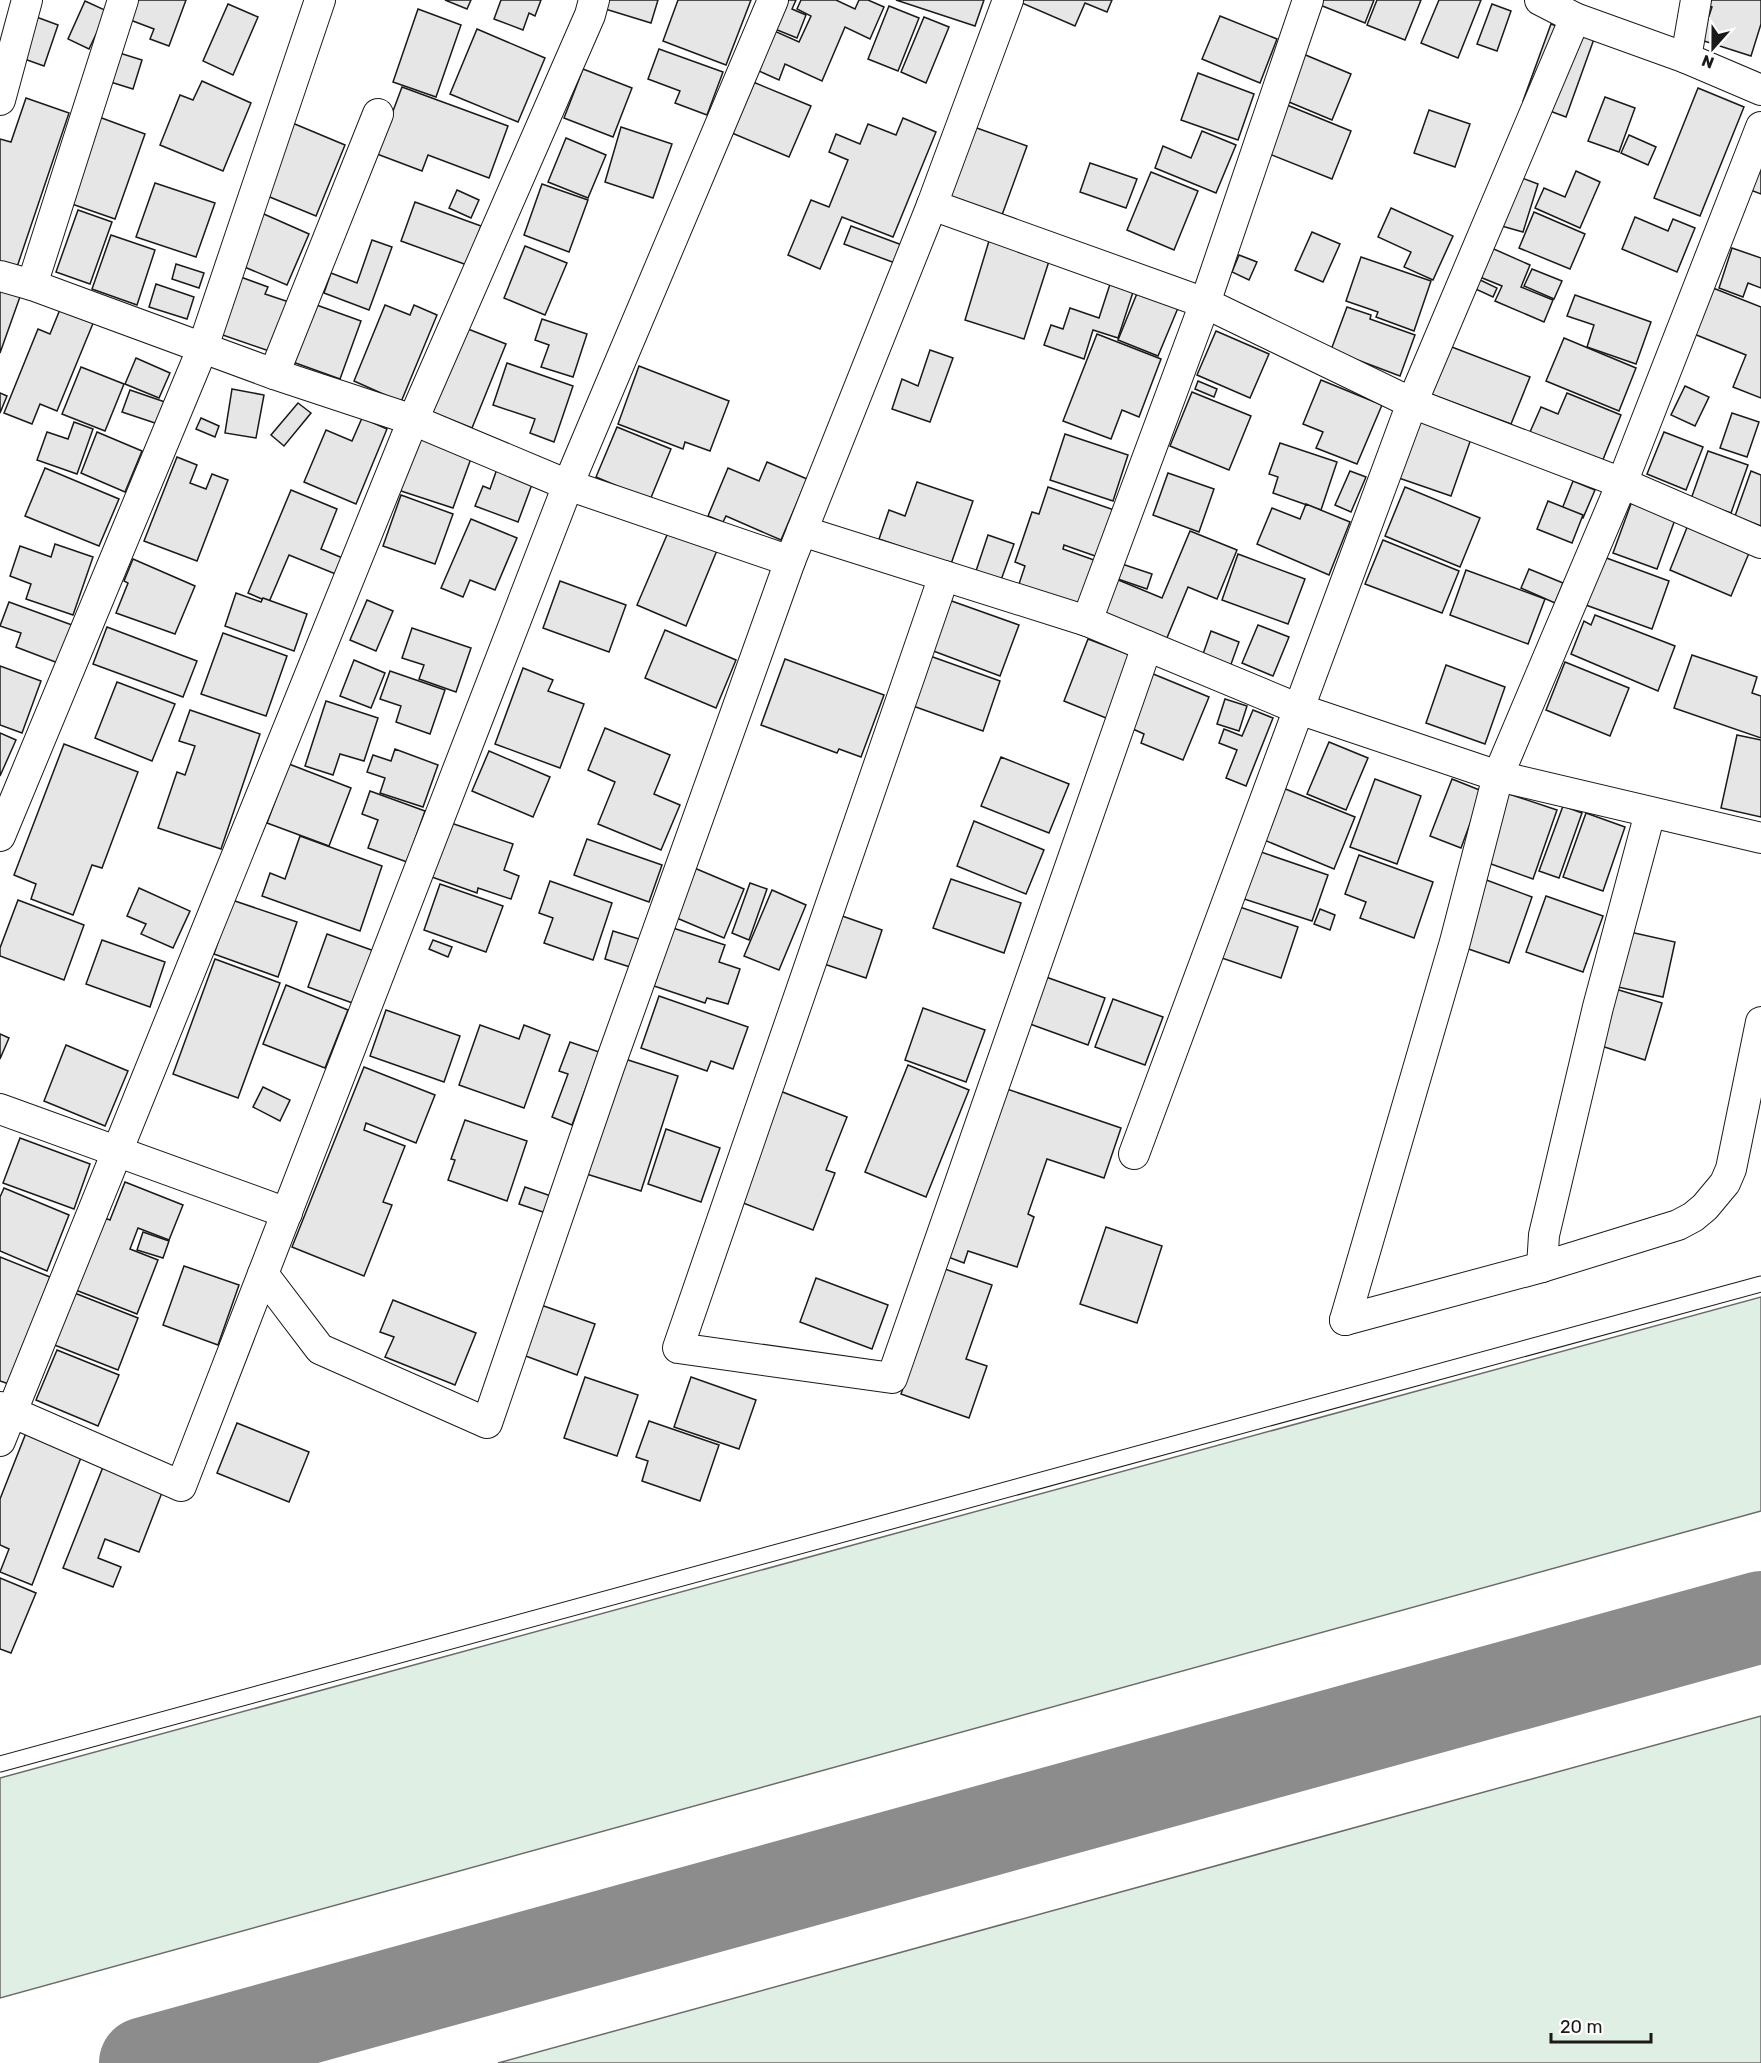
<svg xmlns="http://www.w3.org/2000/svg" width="1761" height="2063" viewBox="0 0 1761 2063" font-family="Rubik,sans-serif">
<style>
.green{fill:#e0efe3;stroke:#6a6a6a;stroke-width:1.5}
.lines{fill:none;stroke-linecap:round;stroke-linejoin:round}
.taxiway{stroke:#8c8c8c;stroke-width:92}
.building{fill:#e6e6e6;stroke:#1a1a1a;stroke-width:1.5}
.lane-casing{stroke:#1a1a1a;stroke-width:17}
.street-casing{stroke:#1a1a1a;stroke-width:32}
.lane{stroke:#fff;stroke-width:15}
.street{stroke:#fff;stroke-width:30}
</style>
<rect width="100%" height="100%" fill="#fff"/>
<g class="green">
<polygon points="1761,1297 1761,1511 0,1998 0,1778"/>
<polygon points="1761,1716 1761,2063 498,2063"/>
</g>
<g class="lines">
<polyline class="taxiway" points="145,2063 1761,1617"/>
</g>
<g class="building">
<polygon points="132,0 186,0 169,46 150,39 154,29 125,18"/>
<polygon points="445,0 471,0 467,9"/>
<polygon points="501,0 541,0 535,16 529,13 523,30 494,19"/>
<polygon points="605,0 658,0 651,23 602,8"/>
<polygon points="678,0 751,0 726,65 663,41"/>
<polygon points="774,0 796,0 792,9 806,15 797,38 765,25"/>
<polygon points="801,0 836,0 855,9 859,0 868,0 884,7 870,39 845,27 822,81 785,64 779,80 759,71 761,25 799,42 811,16 797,9"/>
<polygon points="896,0 984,0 975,26"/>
<polygon points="1015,0 1112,0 1107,12 1085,3 1075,26"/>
<polygon points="1322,0 1374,0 1365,23 1320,5"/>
<polygon points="1377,0 1421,0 1405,40 1367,25"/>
<polygon points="1439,0 1481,0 1458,58 1421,43"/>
<polygon points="1693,0 1761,0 1761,24 1751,56 1701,40 1712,7"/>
<polygon points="85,1 107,11 89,49 68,39"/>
<polygon points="228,4 258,17 233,75 203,61"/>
<polygon points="1492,4 1511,11 1497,51 1477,44"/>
<polygon points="889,6 919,18 898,71 868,59"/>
<polygon points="418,9 461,25 436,97 393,82"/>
<polygon points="31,15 58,25 44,66 16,56"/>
<polygon points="1220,16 1277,39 1260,83 1202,59"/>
<polygon points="924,17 949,27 926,83 901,72"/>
<polygon points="1551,24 1594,39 1566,117 1523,101"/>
<polygon points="477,29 545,58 518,122 450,94"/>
<polygon points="659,49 723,72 707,115 675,103 680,91 648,79"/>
<polygon points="113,51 142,60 133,89 104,80"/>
<polygon points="1296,51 1351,74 1332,120 1277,97"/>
<polygon points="583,69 632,88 613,137 564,118"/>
<polygon points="1198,73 1254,94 1238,140 1181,120"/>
<polygon points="202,81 251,103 223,171 160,145 180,95 193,100"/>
<polygon points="753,82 811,106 789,157 732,133"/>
<polygon points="402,87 508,126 489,178 428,155 422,171 377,154"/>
<polygon points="1698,88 1744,107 1700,216 1654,198"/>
<polygon points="1605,97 1635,108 1619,152 1588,141"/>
<polygon points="26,98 69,113 17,267 0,262 0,139 11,142"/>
<polygon points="1287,105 1351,131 1332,179 1267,153"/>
<polygon points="1429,110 1470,124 1455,167 1414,153"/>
<polygon points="99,117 145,134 115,219 69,203"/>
<polygon points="903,118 936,132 893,237 842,217 820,269 788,255 811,200 829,207 848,160 829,152 836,134 860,144 868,124 896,135"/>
<polygon points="290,122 345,145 316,216 260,193"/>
<polygon points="621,127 672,144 653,198 605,182"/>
<polygon points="974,127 1027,146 1002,215 949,196"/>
<polygon points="1202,131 1236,145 1216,193 1155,168 1163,146 1191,158"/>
<polygon points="1629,135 1656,147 1648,165 1621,153"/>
<polygon points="566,138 606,155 588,198 548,182"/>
<polygon points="1761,157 1761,194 1748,189"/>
<polygon points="1090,163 1137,179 1126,208 1080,192"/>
<polygon points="1576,171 1600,182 1580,228 1535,208 1544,188 1565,197"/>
<polygon points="1151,172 1198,191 1174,250 1127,230"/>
<polygon points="1514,175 1538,184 1523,232 1498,225"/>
<polygon points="155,183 215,203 196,257 136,237"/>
<polygon points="542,184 588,200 569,252 524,235"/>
<polygon points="457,190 479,200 471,218 449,208"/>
<polygon points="415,202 481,226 467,265 401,241"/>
<polygon points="1391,208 1453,236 1433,280 1404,267 1411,252 1378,237"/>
<polygon points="78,210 112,222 90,284 56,272"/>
<polygon points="257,211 309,234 287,285 235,263"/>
<polygon points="1534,212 1585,234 1570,269 1519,248"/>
<polygon points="1635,217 1668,231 1673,219 1695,228 1677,272 1622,249"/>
<polygon points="851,226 902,245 895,263 844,244"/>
<polygon points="1312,232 1340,244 1323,282 1295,270"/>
<polygon points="111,235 155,250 137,305 92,289"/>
<polygon points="372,240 392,247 369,310 324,293 331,273 357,283"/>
<polygon points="989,241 1050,258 1024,339 965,320"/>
<polygon points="525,246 567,263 545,315 504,298"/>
<polygon points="1487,246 1530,265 1521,287 1553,300 1544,322 1495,301 1502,286 1475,275"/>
<polygon points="1732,248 1761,258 1761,288 1748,283 1743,297 1719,288"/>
<polygon points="1239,255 1257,262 1249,280 1232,272"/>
<polygon points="1361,257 1431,281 1414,331 1376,317 1378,312 1346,301"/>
<polygon points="176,264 204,273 199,288 172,279"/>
<polygon points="1532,269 1562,281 1554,299 1524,286"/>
<polygon points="238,276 268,287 265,294 289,302 272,352 217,333"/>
<polygon points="1474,277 1497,288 1493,297 1469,286"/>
<polygon points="1112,278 1135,286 1118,338 1093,330 1084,359 1044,345 1051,325 1063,329 1070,308 1099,318"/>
<polygon points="156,284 194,297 187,319 149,307"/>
<polygon points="0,287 21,294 0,353"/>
<polygon points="1713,288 1761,307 1761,398 1733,387 1746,355 1694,334"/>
<polygon points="1138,291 1178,308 1158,356 1118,340"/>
<polygon points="1575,295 1651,322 1636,364 1587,347 1594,325 1567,316"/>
<polygon points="311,303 361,321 340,379 290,361"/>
<polygon points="385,305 410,315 414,305 437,315 401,402 354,381"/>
<polygon points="61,307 94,321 57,411 40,404 32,424 4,413 38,329 50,334"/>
<polygon points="1347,307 1371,315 1370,319 1415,335 1400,376 1331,350"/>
<polygon points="542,319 587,334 573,377 541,367 549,345 535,340"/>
<polygon points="463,327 506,344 472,428 429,411"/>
<polygon points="1216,331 1269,354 1250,398 1197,375"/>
<polygon points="1097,334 1161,359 1139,417 1122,410 1111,439 1063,421"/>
<polygon points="1564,338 1636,368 1619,411 1546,381"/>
<polygon points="1444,344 1530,377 1511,424 1425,392"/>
<polygon points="930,350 953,358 930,422 892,409 902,379 918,386"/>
<polygon points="136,358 170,373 159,398 125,384"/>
<polygon points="507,363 573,386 554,442 530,433 535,419 493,405"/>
<polygon points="639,366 729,401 710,451 685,442 683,449 618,424"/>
<polygon points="81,367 124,384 105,431 62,414"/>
<polygon points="1321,380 1382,405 1357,464 1316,448 1323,432 1303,424"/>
<polygon points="1198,381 1217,389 1214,397 1195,389"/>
<polygon points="1685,386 1709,397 1695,426 1671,415"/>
<polygon points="232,389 264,395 256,438 225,433"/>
<polygon points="130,390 165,402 158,424 122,412"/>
<polygon points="1192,392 1251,416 1229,470 1170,446"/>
<polygon points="0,393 7,396 0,413"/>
<polygon points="1567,393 1621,415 1602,462 1530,432 1541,407 1558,414"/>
<polygon points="298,403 311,413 284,446 271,435"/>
<polygon points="1732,413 1759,422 1747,457 1720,448"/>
<polygon points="1414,416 1472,436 1451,496 1393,476"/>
<polygon points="201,418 219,426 215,437 196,429"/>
<polygon points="362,418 387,429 356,504 304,482 326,430 352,441"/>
<polygon points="74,422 93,429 77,474 37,460 47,432 68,439"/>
<polygon points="617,427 671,449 650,500 596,477"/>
<polygon points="97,432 142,451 125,492 81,473"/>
<polygon points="1664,432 1703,447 1686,490 1647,474"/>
<polygon points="417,434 473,453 453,508 398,490"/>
<polygon points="1065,434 1128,455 1113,501 1050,480"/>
<polygon points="1280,443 1337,462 1321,510 1273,493 1278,477 1269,474"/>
<polygon points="1708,451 1748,465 1731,513 1691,499"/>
<polygon points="177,457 197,465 190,483 206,489 212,474 228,480 197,561 144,541"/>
<polygon points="767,462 807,479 781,540 726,516 723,522 708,516 728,468 759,481"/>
<polygon points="498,466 534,479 518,522 475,506 483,486 490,489"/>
<polygon points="45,468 119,499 99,546 25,516"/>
<polygon points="1350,471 1366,477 1351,512 1335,505"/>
<polygon points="1751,471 1761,475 1761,526 1735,516"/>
<polygon points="1168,473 1214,489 1199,532 1153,515"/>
<polygon points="1573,481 1595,490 1583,518 1562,509"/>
<polygon points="917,482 973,501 951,564 879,539 889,510 905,516"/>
<polygon points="1048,487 1114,510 1098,557 1064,545 1063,549 1094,560 1077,608 1018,587 1025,566 1015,562 1032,512 1039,514"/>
<polygon points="1405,487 1480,518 1460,567 1385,536"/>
<polygon points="291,490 337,509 321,549 345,559 338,575 289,555 269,602 248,593"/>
<polygon points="401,495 453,514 435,564 383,546"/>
<polygon points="1548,501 1583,515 1572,543 1537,529"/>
<polygon points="1632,501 1676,517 1657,569 1613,553"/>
<polygon points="1306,504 1350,522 1329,575 1257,544 1272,508 1300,519"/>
<polygon points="471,519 517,538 495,590 470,580 463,597 441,588"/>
<polygon points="1690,520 1752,546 1731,596 1670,570"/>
<polygon points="670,528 718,548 686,626 637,605"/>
<polygon points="1190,531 1237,550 1217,599 1188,587 1164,645 1099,618 1116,579 1162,598"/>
<polygon points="988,535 1014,544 1001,580 976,571"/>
<polygon points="1383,540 1459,571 1442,613 1365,584"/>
<polygon points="55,544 93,557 73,615 26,599 31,584 10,576 20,546 51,557"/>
<polygon points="1238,554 1305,579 1288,624 1222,600"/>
<polygon points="1601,556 1669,581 1652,629 1583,604"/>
<polygon points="133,559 195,586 175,634 116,613 128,583 124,581"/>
<polygon points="1119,563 1152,574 1147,589 1115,578"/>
<polygon points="1529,569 1563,583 1555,603 1521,588"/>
<polygon points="1466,570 1545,599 1528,644 1450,615"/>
<polygon points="560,581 626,605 609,652 543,628"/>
<polygon points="236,593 261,602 263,598 307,614 294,651 225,626"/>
<polygon points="946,599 1019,625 1000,676 928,649"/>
<polygon points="367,600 393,611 376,651 350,640"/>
<polygon points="9,602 72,625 58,663 16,647 21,633 0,626"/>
<polygon points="1595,615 1675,646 1658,691 1571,654 1584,621 1591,625"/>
<polygon points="1258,625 1289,637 1273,676 1242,663"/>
<polygon points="107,627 197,661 183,697 93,664"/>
<polygon points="412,628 471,648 456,692 419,679 424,665 402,658"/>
<polygon points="665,630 736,660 716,708 645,678"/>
<polygon points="1211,631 1239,642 1230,667 1202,657"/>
<polygon points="223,633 287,656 266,716 201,694"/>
<polygon points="1088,639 1135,657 1111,720 1064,701"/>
<polygon points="1692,655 1757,677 1752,693 1761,696 1761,738 1674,708"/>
<polygon points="930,656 1000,681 983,731 913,706"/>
<polygon points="785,659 884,695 861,757 839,749 837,753 761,725"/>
<polygon points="354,660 385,673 371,708 340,696"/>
<polygon points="1565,662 1629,688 1610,736 1546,710"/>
<polygon points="1446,665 1505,687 1485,744 1426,723"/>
<polygon points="0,666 41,681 22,733 0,725"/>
<polygon points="523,668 553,680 548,691 584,704 560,768 495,744"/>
<polygon points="390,671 445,690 430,734 396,722 401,706 380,699"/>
<polygon points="1146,671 1209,697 1183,760 1141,743 1144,734 1124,725"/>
<polygon points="117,682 175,704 152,761 95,738"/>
<polygon points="1225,699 1247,706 1239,731 1217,724"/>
<polygon points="326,701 378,718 364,761 340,754 333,775 305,766"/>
<polygon points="190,710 260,734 221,849 158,828 177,772 185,775 195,746 179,741"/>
<polygon points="1253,710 1273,718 1246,786 1226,778 1237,750 1219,743 1224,729 1242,736"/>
<polygon points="605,728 670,755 654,794 680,805 661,850 598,824 615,782 588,770"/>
<polygon points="0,733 16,740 0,776"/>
<polygon points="1737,735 1761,740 1761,817 1721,808"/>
<polygon points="1329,742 1368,758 1346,810 1307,794"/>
<polygon points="64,744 138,772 102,868 92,865 73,915 31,899 36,884 14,875"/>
<polygon points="395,749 438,765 423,807 380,793 385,778 367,772 373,755 391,761"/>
<polygon points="489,751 550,777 533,817 472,791"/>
<polygon points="1001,757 1069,784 1049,833 981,806"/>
<polygon points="289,764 351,788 329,846 267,823"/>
<polygon points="1375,779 1421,796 1397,864 1350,847"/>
<polygon points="1452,779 1482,791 1461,848 1430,836"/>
<polygon points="1278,786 1355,817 1334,869 1257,837"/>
<polygon points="370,791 425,811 407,862 368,848 378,820 362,814"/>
<polygon points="1503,792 1557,810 1533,879 1480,860"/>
<polygon points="1563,806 1582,813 1559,878 1539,871"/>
<polygon points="1586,813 1625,827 1603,891 1563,877"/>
<polygon points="974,821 1044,850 1026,894 957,866"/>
<polygon points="448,822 513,844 504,870 519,876 511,899 478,888 477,893 429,876"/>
<polygon points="300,836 382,866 360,931 262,896 270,873 285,879"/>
<polygon points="587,839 662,865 649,902 574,875"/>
<polygon points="1255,850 1328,875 1312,921 1238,897"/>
<polygon points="1359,855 1433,882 1414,938 1360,918 1366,902 1345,894"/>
<polygon points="692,867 744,889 724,938 672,916"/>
<polygon points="1481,878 1532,897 1509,963 1457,945"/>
<polygon points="951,879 1021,903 1004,953 933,928"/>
<polygon points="550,881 612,903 593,960 544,943 553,918 539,913"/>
<polygon points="750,883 767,889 749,940 732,933"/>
<polygon points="440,884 503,906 486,952 424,930"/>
<polygon points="139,888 190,911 173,948 141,934 146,924 127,916"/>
<polygon points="772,890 806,905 779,970 744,956"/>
<polygon points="1546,896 1603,916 1583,972 1526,952"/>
<polygon points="18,900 84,925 64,980 0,956 0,948"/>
<polygon points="232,900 297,922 278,977 214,954"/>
<polygon points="1231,904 1298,927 1281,978 1213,955"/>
<polygon points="1320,909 1335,915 1330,930 1314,924"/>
<polygon points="828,911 882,930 866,978 812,960"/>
<polygon points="673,928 725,945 719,962 740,969 728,1004 707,998 705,1003 654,986"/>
<polygon points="1621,930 1675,942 1663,997 1609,985"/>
<polygon points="613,931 639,939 630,967 605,959"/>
<polygon points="327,934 377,952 358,1005 308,987"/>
<polygon points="102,940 165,962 150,1007 86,984"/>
<polygon points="433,940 452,947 448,957 429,949"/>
<polygon points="215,959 280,983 238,1098 173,1074"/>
<polygon points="1046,977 1105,998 1088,1045 1030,1024"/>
<polygon points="286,985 348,1010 325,1068 263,1044"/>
<polygon points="1609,987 1662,1003 1645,1060 1592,1043"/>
<polygon points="659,996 748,1027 733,1069 711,1061 707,1071 641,1048"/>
<polygon points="1113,999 1163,1017 1145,1065 1095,1047"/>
<polygon points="923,1008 985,1030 966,1082 905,1060"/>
<polygon points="386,1010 460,1036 444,1082 370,1056"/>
<polygon points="480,1025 519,1039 524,1025 550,1035 524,1108 459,1085"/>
<polygon points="0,1034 9,1038 0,1059"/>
<polygon points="570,1042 599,1052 572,1125 552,1117 568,1074 559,1071"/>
<polygon points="66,1045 128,1071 105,1126 44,1101"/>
<polygon points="625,1059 678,1076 641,1191 580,1172"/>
<polygon points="908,1065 969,1090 926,1197 865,1172"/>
<polygon points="364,1067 435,1095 416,1143 366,1123 364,1130 405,1146 383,1202 392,1205 364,1276 292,1247"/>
<polygon points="263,1087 290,1100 280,1121 253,1107"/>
<polygon points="1001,1087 1121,1128 1104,1178 1047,1159 1028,1214 1034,1217 1017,1267 968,1251 964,1263 943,1255"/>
<polygon points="780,1091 847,1117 826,1170 835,1173 813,1230 738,1201"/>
<polygon points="465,1120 527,1141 507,1201 448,1180 455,1160 451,1159"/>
<polygon points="666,1129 720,1148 701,1202 648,1184"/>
<polygon points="20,1138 90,1164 74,1209 3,1183"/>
<polygon points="125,1182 183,1205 169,1240 138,1228 130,1249 158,1260 137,1314 73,1289 102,1217 110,1220"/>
<polygon points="525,1187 551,1196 546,1213 519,1204"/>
<polygon points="4,1188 69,1215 47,1271 0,1251 0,1197"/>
<polygon points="1106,1227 1162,1246 1137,1323 1080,1304"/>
<polygon points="143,1232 169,1241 163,1258 137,1250"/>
<polygon points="0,1257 50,1277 9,1384 0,1381"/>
<polygon points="930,1264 992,1285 966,1359 987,1366 969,1418 901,1394 925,1325"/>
<polygon points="184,1266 239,1285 218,1345 163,1325"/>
<polygon points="816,1278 888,1305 872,1349 800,1322"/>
<polygon points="72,1292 138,1318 118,1370 52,1344"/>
<polygon points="393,1300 476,1333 455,1385 385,1357 394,1337 380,1332"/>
<polygon points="541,1305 595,1324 577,1375 523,1355"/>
<polygon points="57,1350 119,1375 98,1426 36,1400"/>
<polygon points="585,1377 638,1395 617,1456 564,1438"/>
<polygon points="691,1377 756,1400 739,1449 674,1427"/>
<polygon points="649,1421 719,1445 700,1501 642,1481 648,1461 636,1457"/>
<polygon points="237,1423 309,1452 289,1502 217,1473"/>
<polygon points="26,1433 82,1455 32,1585 0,1572 9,1549 0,1545 0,1499"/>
<polygon points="103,1467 163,1490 139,1552 105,1539 98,1558 121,1567 113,1587 63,1568"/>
<polygon points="0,1578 36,1593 11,1653 0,1649"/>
</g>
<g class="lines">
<defs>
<polyline id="lane" points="0,1764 1761,1284"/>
<g id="street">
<polyline points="1540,0 1575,18 1686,58 1761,90"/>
<polyline points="1686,58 1696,0"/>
<polyline points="0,100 27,0"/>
<polyline points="932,205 1205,303 1412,403 1622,483 1761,543"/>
<polyline points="0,276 32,285 274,374 413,420 568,485 790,561"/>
<polyline points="32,285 123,0"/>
<polyline points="274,374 378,114"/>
<polyline points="802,531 1087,621 1299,709 1498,776 1761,838"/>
<polyline points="944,576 678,1348 892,1378 1147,646"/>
<polyline points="1087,621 1205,303 1308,0"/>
<polyline points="0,836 203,347 320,0"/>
<polyline points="0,1109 287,1213"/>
<polyline points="1134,1154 1412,403 1575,18"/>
<polyline points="1542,1267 1544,1235 1598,1007 1650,813"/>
<polyline points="263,1274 320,1349 487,1423 609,1067 790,561 932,205 1008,0"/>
<polyline points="1345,1320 1455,942 1498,776 1622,483 1761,127"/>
<polyline points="1345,1320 1542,1267 1678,1225 1693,1217 1705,1207 1725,1183 1731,1169 1761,1022"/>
<polyline points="0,1407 181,1486 568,485 773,0"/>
<polyline points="0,1441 413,420 590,15 594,0"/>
</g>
</defs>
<use href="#lane" class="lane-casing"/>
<use href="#street" class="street-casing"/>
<use href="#lane" class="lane"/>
<use href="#street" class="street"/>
</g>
<g transform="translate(1713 48) rotate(201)" stroke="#ffffff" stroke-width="4.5" paint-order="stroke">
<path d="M0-4.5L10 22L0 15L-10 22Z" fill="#1a1a1a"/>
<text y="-9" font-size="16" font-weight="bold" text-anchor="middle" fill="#1a1a1a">N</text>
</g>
<path d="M1551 2033v9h100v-9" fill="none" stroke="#1a1a1a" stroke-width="3"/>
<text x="1560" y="2033" font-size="18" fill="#1a1a1a" stroke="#ffffff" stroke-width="4.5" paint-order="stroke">20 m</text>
</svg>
